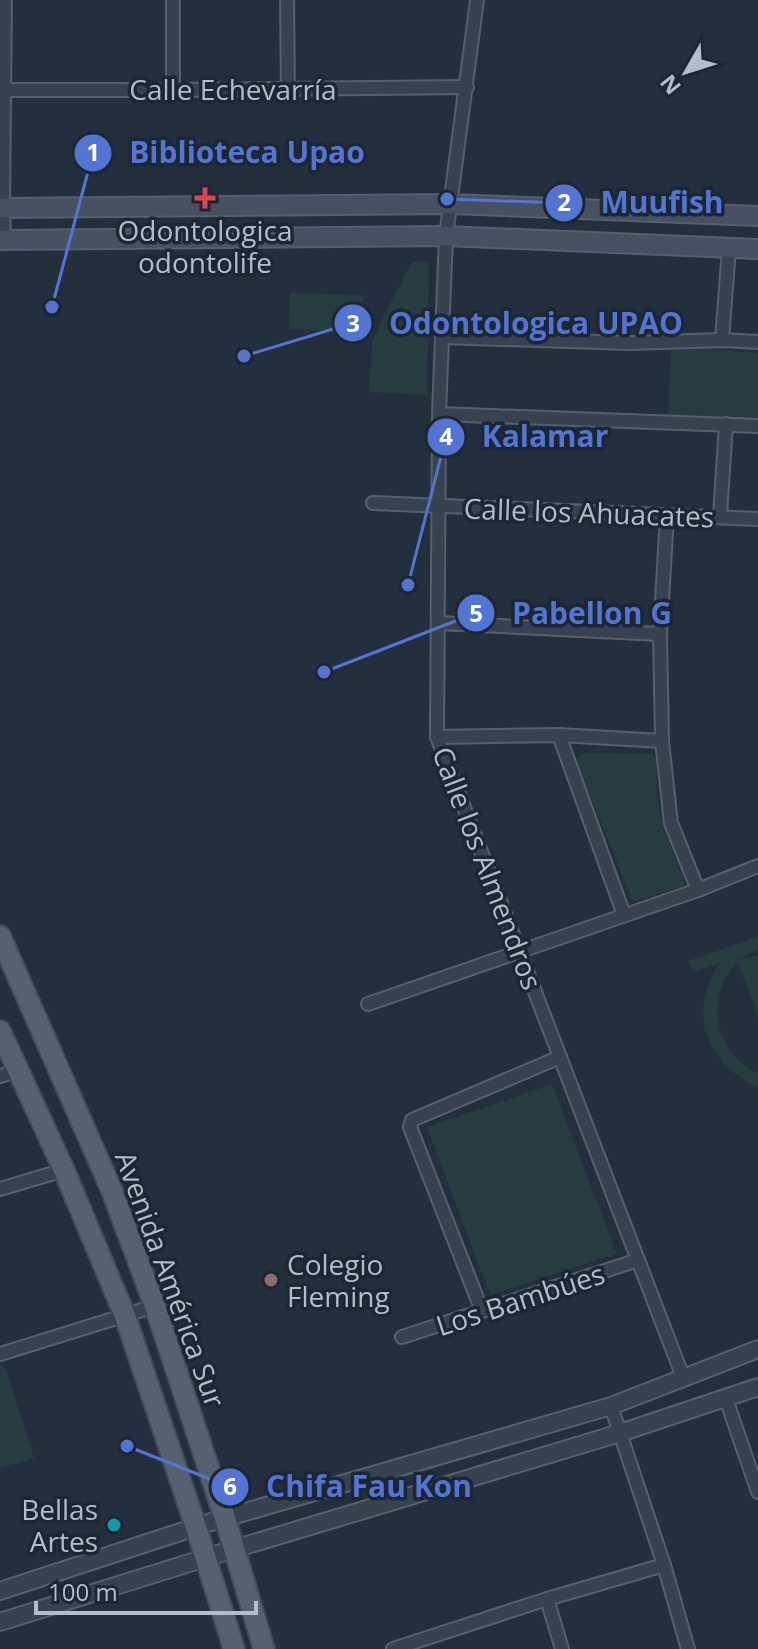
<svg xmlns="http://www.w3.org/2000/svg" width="758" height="1649" viewBox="0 0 758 1649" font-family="'Open Sans',sans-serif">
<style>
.green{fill:#263c3f}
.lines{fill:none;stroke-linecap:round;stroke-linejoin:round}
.minor-casing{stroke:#565f6c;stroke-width:16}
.tertiary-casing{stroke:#565f6c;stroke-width:20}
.secondary-casing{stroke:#565f6c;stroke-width:22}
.primary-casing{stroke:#414a57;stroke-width:24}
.minor{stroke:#38414e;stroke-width:12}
.tertiary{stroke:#38414e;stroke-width:16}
.secondary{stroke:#465061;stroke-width:18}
.primary{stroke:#56606e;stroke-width:20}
.health-dot{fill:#e0444e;stroke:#1d2633;stroke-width:3}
.education-dot{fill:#8d6e63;stroke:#1d2633;stroke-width:3}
.culture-dot{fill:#0f9aa8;stroke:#1d2633;stroke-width:3}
.labels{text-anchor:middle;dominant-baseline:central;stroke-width:7;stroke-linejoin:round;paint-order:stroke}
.street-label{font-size:28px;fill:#b4bcc9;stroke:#1d2633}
.poi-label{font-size:28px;fill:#b4bcc9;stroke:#1d2633}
.leader{fill:none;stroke:#5274d3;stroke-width:3}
.callout-dot{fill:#5274d3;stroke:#1d2633;stroke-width:3}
.mark-label{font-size:24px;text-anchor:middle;font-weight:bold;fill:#fff}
.callout-label{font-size:30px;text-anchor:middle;font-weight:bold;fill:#5274d3;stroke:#1d2633;stroke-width:7;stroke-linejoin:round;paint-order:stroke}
</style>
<rect width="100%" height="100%" fill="#242f3e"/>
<g class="green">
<polygon points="429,261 427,395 369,392 372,342 385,313 412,262"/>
<polygon points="290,293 363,295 363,331 289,329"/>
<polygon points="671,346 758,353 758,423 668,419"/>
<polygon points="584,753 653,754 657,762 656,790 660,817 686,885 633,902 578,765 578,757"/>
<path d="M758,937V949L739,960L758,955V1017L738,961C704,996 713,1053 758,1073V1087C723,1073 699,1038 704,1000C706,987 713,975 719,964L693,972L688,961Z"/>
<polygon points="552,1084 617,1254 490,1295 427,1127"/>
<polygon points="0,1365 6,1369 34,1458 0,1468"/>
</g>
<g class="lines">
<defs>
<g id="minor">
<polyline points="173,0 173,90"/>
<polyline points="287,0 288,89"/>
<polyline points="477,0 446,236 439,414 437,737 683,1377"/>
<polyline points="0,90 173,90 467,87"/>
<polyline points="4,240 3,208 5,0"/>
<polyline points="443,337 630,343 722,340 758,342"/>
<polyline points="722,340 729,248"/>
<polyline points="439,414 758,426"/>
<polyline points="373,503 758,519"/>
<polyline points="667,516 660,634 662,741 671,823 698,890"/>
<polyline points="720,516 726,424"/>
<polyline points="439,623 660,634"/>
<polyline points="559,735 624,915"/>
<polyline points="437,737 559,735 662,741"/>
<polyline points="368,1004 698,890 758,866"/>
<polyline points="0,1076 18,1071"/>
<polyline points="0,1189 64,1170"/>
<polyline points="482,1311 410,1127 412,1120 560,1057"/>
<polyline points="402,1337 638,1260"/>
<polyline points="0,1354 155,1306"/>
<polyline points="726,1399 758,1492"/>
<polyline points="611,1406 664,1565 688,1649"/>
<polyline points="547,1599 562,1649"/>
<polyline points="393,1649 547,1599 664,1565"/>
</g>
<g id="tertiary">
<polyline points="0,1591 211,1522 611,1406 758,1349"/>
<polyline points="0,1622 234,1549 620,1433 758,1387"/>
</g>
<g id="secondary">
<polyline points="0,208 452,204 758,216"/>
<polyline points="0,240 446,236 758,249"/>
</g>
<g id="primary">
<polyline points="0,936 112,1191 155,1306 225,1518 264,1649"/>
<polyline points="0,1031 64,1170 125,1316 196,1527 234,1649"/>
</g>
</defs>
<use href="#minor" class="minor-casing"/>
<use href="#tertiary" class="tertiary-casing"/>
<use href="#secondary" class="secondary-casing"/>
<use href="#primary" class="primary-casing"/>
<use href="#minor" class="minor"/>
<use href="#tertiary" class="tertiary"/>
<use href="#secondary" class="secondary"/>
<use href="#primary" class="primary"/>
</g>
<path class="health-dot" d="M201 186h8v8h8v8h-8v8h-8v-8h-8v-8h8z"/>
<circle class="education-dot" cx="271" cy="1280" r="8"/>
<circle class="culture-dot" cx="114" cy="1525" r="8"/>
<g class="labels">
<g class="street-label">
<text x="233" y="89">Calle Echevarría</text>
<text transform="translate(589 512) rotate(2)">Calle los Ahuacates</text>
<text transform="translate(488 868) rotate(69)">Calle los Almendros</text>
<text transform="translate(171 1279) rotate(70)">Avenida América Sur</text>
<text transform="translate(520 1299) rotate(-18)">Los Bambúes</text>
</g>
<g class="poi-label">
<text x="205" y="230">Odontologica<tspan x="205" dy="32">odontolife</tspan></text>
<text x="287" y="1264" text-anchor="start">Colegio<tspan x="287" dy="32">Fleming</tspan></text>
<text x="98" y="1509" text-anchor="end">Bellas<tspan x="98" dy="32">Artes</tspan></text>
</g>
</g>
<path class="leader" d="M52 307L93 153M447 199L564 203M244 356L353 323M408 585L446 437M324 672L476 613M127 1446L230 1487"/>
<g class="callout-dot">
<circle cx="52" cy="307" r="8"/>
<circle cx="447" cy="199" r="8"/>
<circle cx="244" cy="356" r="8"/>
<circle cx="408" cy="585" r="8"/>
<circle cx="324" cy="672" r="8"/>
<circle cx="127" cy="1446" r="8"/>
<circle cx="93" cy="153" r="20"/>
<circle cx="564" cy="203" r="20"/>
<circle cx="353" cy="323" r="20"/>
<circle cx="446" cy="437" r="20"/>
<circle cx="476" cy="613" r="20"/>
<circle cx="230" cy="1487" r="20"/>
</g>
<g class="mark-label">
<text x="93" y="161">1</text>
<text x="564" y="211">2</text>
<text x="353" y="332">3</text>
<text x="446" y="445">4</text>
<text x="476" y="622">5</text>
<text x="230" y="1495">6</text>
</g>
<g class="callout-label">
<text x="247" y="163">Biblioteca Upao</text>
<text x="662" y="213">Muufish</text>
<text x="536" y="334">Odontologica UPAO</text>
<text x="545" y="447">Kalamar</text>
<text x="592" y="624">Pabellon G</text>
<text x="369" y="1497">Chifa Fau Kon</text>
</g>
<g transform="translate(686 72) rotate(231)" stroke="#1d2633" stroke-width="6" paint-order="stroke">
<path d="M0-6L14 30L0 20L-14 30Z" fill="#b4bcc9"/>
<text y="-12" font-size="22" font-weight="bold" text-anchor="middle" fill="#b4bcc9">N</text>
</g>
<path d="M36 1601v12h220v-12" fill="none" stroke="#b4bcc9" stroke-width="4"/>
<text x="48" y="1601" font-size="24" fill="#b4bcc9" stroke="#1d2633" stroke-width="6" paint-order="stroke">100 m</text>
</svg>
